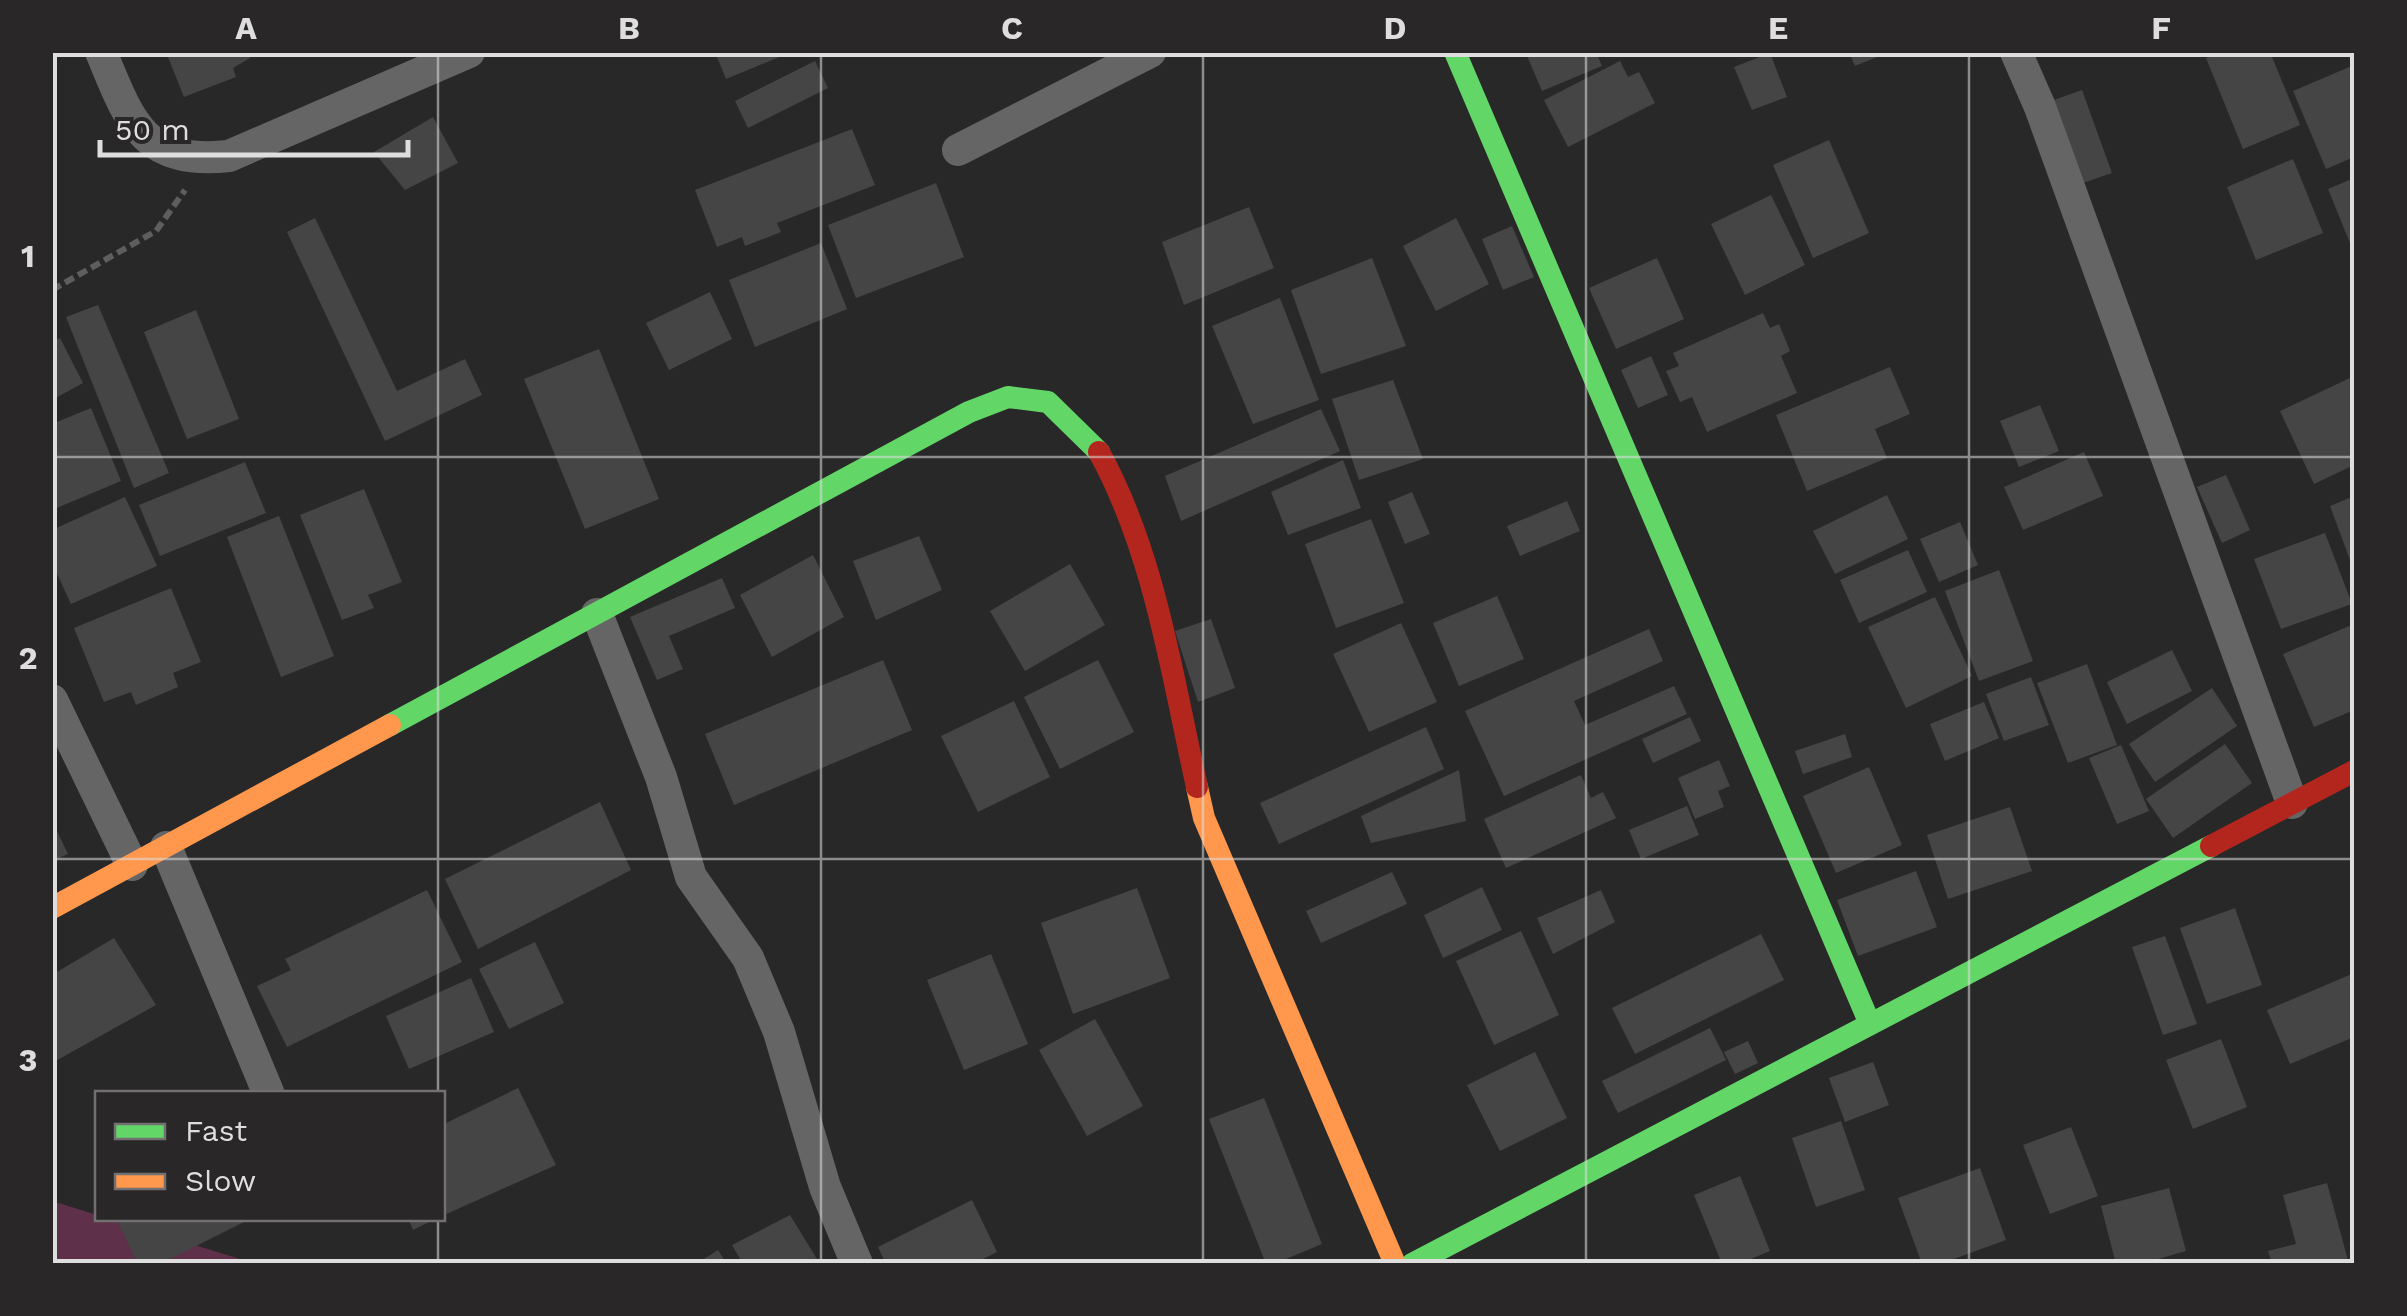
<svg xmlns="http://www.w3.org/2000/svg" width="2407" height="1316" viewBox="0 0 2407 1316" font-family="'Work Sans',sans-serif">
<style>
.green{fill:#5e304a}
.building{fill:#454545}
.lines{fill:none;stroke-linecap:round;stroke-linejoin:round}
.path{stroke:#5f5e5e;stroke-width:6;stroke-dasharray:10 5;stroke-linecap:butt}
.street{stroke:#666565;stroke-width:32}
.fast{stroke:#63d668;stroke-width:22}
.slow{stroke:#ff974d;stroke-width:22}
.jam{stroke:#b3261e;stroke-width:22}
.grid{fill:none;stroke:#dfdedf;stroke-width:2.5;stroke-opacity:0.55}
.neatline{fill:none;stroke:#dfdedf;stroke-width:4}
.grid-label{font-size:32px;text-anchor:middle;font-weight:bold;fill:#dfdedf}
</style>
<rect width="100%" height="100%" fill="#282828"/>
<polygon class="green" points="52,1201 253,1263 53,1263"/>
<g class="building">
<polygon points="166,52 247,52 250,58 233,68 236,77 184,97"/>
<polygon points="715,52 789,52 789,53 726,79"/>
<polygon points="1535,52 1596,52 1602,66 1542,91 1527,56"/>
<polygon points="1849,52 1887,52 1887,53 1855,66"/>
<polygon points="2219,52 2270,52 2300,125 2243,149 2206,58"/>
<polygon points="1770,53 1787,97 1752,110 1734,67"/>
<polygon points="815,61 828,88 748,128 735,101"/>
<polygon points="1620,61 1628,77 1639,72 1655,103 1568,147 1544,100"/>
<polygon points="2354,65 2354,157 2326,169 2293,91"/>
<polygon points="2082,90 2112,173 2083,183 2054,100"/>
<polygon points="433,117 458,163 405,190 374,152"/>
<polygon points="852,129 875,185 777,223 781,232 745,246 742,237 717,247 695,190"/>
<polygon points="1829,140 1869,233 1813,258 1773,165"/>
<polygon points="2293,159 2323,233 2256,260 2227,187"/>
<polygon points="2354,178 2354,253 2328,189"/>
<polygon points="936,183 964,257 856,298 828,225"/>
<polygon points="1771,195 1805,265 1745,295 1711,224"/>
<polygon points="1249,207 1274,268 1184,305 1162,242"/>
<polygon points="315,218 397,391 465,359 482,395 385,441 287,232"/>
<polygon points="1456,218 1489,284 1436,311 1403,246"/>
<polygon points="1512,226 1534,277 1503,290 1482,239"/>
<polygon points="821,243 847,309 755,347 729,280"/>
<polygon points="1372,258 1406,346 1321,374 1291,290"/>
<polygon points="1657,258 1684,319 1616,349 1589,288"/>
<polygon points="710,292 732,339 669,370 646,323"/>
<polygon points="1280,298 1319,400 1253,424 1212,326"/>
<polygon points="98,305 169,473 134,488 66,317"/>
<polygon points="196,310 239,419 187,439 144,332"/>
<polygon points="1763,313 1770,328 1779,324 1790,351 1781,356 1797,393 1707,432 1692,397 1680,402 1666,371 1679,366 1673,353"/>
<polygon points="60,338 83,383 52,400 52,342"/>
<polygon points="599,349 659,499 585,529 524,379"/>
<polygon points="1651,356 1668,395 1638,408 1621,370"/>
<polygon points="1890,367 1910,414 1875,429 1887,458 1807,491 1776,415"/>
<polygon points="2354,376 2354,465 2314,484 2280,411"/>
<polygon points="1393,380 1423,459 1359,480 1332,399"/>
<polygon points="2040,405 2059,451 2019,467 2000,421"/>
<polygon points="91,408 121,481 52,510 52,424"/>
<polygon points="1321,409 1340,451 1181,521 1165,476"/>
<polygon points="2084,452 2103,496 2023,530 2004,487"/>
<polygon points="1343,460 1361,508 1288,535 1271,492"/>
<polygon points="245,462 266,513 160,556 139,505"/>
<polygon points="2226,475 2250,530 2222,543 2197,487"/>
<polygon points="364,489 402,582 368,595 374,608 342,620 300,515"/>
<polygon points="1412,492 1430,534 1405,544 1388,502"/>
<polygon points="1887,495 1908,539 1835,574 1813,531"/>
<polygon points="2354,496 2354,558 2350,560 2330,506"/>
<polygon points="125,497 157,566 71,604 52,563 52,530"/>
<polygon points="1567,501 1580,531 1520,556 1507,526"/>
<polygon points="279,516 334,656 281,677 227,537"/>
<polygon points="1371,519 1404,603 1336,628 1305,544"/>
<polygon points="1960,522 1978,565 1939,582 1920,539"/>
<polygon points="2325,533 2352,604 2281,629 2254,559"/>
<polygon points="919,536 942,590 876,620 853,561"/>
<polygon points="1908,550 1927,592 1859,623 1840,580"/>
<polygon points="813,555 844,617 772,657 740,595"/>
<polygon points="1070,564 1105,625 1025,671 990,611"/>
<polygon points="1999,570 2033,661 1979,681 1945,591"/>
<polygon points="722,578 735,608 669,636 683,669 657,680 630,617"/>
<polygon points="171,588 201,662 173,673 178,687 136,705 131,692 104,702 74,628"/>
<polygon points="1497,596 1524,659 1459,686 1433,623"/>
<polygon points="1935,597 1972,676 1906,708 1868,627"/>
<polygon points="1211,619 1235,688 1198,702 1175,631"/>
<polygon points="1401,623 1437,702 1369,732 1333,654"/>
<polygon points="2354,624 2354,710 2314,727 2283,654"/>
<polygon points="1649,629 1663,661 1574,701 1585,725 1674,686 1687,714 1504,796 1465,711"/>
<polygon points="2172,650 2192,691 2127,724 2107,682"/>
<polygon points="883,660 912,730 734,805 705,734"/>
<polygon points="1098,660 1134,732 1060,769 1024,697"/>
<polygon points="2087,664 2117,745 2068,763 2037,683"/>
<polygon points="2031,677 2049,725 2004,741 1986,694"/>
<polygon points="2212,688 2237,726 2155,782 2129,744"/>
<polygon points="1014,701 1050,777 978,812 941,736"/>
<polygon points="1984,702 1999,738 1945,761 1930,724"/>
<polygon points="1690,717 1701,741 1653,763 1642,739"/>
<polygon points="1426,727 1444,769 1279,844 1260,803"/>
<polygon points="1845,734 1852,757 1803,774 1795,751"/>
<polygon points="2225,744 2252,783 2173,838 2146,799"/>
<polygon points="2121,745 2149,811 2117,824 2089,758"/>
<polygon points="1719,760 1730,786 1718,791 1724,807 1695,819 1678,778"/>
<polygon points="1869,767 1902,845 1836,873 1803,796"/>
<polygon points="1459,770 1466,821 1371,843 1361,816"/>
<polygon points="1581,775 1591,798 1603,792 1616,818 1506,868 1484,819"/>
<polygon points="600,802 631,870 478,949 445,879"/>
<polygon points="1687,806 1699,835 1641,859 1629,830"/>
<polygon points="2010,807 2032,871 1948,899 1927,835"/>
<polygon points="52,821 68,854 52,861"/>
<polygon points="1916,871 1937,927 1858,956 1837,900"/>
<polygon points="1392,872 1407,904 1321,943 1306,911"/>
<polygon points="1482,887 1502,930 1443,958 1424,915"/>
<polygon points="1137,888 1170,978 1073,1014 1041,923"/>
<polygon points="427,890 462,962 287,1047 257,986 291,970 285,959"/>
<polygon points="1601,890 1615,922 1553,954 1537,918"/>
<polygon points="2235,908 2262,985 2207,1004 2180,928"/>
<polygon points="1521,931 1559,1015 1494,1045 1456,961"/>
<polygon points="1761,934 1784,980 1635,1054 1612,1008"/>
<polygon points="2165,936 2197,1024 2163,1035 2132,947"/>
<polygon points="114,938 156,1005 52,1063 52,975"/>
<polygon points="535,942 564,1003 509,1029 479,969"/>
<polygon points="991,954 1028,1044 964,1070 927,980"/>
<polygon points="2354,973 2354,1037 2290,1064 2267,1010"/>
<polygon points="471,978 494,1032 409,1069 386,1016"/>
<polygon points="1095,1019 1143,1106 1087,1136 1039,1050"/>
<polygon points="1710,1028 1726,1060 1618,1113 1602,1081"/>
<polygon points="2221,1039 2247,1107 2193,1129 2166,1060"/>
<polygon points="1748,1041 1758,1063 1735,1074 1724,1052"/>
<polygon points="1535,1052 1567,1118 1500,1151 1467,1085"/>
<polygon points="1873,1062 1889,1105 1845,1122 1829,1078"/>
<polygon points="518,1088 556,1165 442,1216 442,1125"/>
<polygon points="1264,1098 1322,1244 1274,1264 1266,1264 1209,1119"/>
<polygon points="1841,1121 1865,1190 1816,1207 1792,1138"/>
<polygon points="2071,1127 2098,1196 2050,1214 2023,1145"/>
<polygon points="1980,1168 2006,1240 1940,1264 1922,1264 1898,1198"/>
<polygon points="1740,1176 1770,1251 1739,1264 1722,1264 1694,1195"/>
<polygon points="2327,1183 2349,1264 2272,1264 2268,1251 2296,1244 2283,1195"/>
<polygon points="2169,1188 2186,1251 2141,1264 2116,1264 2101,1206"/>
<polygon points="972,1200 997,1252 973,1264 886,1264 878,1247"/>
<polygon points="790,1215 820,1264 743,1264 732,1245"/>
<polygon points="116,1218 252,1218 160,1264 138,1264"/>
<polygon points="408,1218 437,1218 413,1230"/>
<polygon points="718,1250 727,1264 696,1264"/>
</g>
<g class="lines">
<polyline class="path" points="52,290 156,231 185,190"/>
<g class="street">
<path d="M101,52C130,122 143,165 229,156L469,52"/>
<polyline points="2016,52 2040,107 2292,803"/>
<polyline points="958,150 1150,52"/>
<polyline points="597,614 661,777 691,877 748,958 779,1032 825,1187 857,1264"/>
<polyline points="52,700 132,865"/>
<polyline points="166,847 268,1092"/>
</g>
<g class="fast">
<polyline points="1455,52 1870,1024"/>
<polyline points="390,725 969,412 1008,397 1048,402 1099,452"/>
<polyline points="1412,1264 2211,846"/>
</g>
<g class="slow">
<polyline points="1197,787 1204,818 1395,1264"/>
<polyline points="52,908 390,725"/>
</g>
<g class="jam">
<path d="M1099,452C1155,554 1172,675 1197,787"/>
<polyline points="2211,846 2354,771"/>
</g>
</g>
<path class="grid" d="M438,52V1094M821,52V1264M1203,52V1264M1586,52V1264M1969,52V1264M52,457H2354M52,859H2354M438,1218V1264"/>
<rect width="2407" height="1316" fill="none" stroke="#292728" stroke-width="110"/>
<rect x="95" y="1091" width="350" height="130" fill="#292728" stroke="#727071" stroke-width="2.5"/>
<rect x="115" y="1124" width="50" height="15" fill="#63d668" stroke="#727071" stroke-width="2.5"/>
<text x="185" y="1141" font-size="30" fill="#dfdedf">Fast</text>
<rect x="115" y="1174" width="50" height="15" fill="#ff974d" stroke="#727071" stroke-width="2.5"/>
<text x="185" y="1191" font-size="30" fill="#dfdedf">Slow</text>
<path d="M100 140v15h308v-15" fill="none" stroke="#dfdedf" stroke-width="5"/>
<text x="115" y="140" font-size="30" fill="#dfdedf" stroke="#292728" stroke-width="8" paint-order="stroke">50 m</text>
<rect x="55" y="55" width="2297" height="1206" class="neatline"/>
<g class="grid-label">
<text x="246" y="39">A</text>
<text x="629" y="39">B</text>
<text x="1012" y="39">C</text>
<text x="1395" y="39">D</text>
<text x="1778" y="39">E</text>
<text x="2161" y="39">F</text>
<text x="28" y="267">1</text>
<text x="28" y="669">2</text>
<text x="28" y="1071">3</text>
</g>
</svg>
